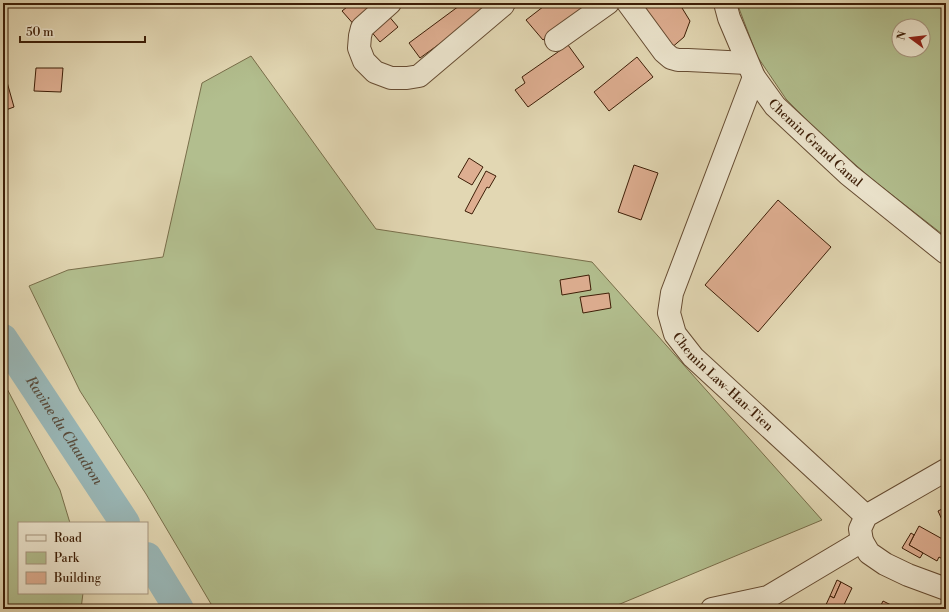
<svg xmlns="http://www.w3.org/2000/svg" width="949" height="612" viewBox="0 0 949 612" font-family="'Libre Bodoni',serif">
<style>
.green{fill:#b2be8e;stroke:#786e4a;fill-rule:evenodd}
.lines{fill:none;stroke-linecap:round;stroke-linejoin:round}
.river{stroke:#99b7b7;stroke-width:30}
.building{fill:#deae91;stroke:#3d1e07}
.minor-casing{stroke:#664c32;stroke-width:24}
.minor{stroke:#ece5ce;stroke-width:22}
.labels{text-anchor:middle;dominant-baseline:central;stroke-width:4;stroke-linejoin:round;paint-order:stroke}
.street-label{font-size:13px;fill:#3d1e07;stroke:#ece5ce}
.water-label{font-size:14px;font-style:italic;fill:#594c3c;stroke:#ece5ce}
</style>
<rect width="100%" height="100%" fill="#e2d7b3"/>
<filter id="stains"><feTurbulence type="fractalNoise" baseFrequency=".005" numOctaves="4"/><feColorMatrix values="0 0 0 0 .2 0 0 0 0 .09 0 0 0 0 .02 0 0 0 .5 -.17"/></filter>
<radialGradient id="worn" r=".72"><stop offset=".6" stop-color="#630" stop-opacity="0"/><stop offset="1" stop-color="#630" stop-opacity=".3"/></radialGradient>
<g class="green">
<path d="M737,3H946V237L873,180L818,132L786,99L757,56ZM899,26H923V50H899Z"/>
<polygon points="251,56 376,229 592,262 822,520 608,609 214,609 146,494 80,391 29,286 68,270 163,257 202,83"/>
<polygon points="3,381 60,490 70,523 19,523 19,593 83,593 81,609 3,609"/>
</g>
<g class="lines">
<g class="river">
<path id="s1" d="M3,339L125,523"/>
<polyline points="147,557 179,609"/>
</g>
</g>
<g class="building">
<polygon points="352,3 384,3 356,27 342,11"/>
<polygon points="463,3 496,3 420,58 409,43"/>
<polygon points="548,3 589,3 543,40 526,20"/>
<polygon points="637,3 679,3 690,21 684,37 670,49"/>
<polygon points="387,14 398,27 380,42 369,29"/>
<polygon points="568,45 584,67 528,107 515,90 525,83 522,77"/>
<polygon points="637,57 653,77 609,111 594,92"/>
<polygon points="36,68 63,68 61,92 34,91"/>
<polygon points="7,82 14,107 3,111 3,83"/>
<polygon points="469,158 483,167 472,185 458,177"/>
<polygon points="634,165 658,173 641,220 618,212"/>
<polygon points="486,171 496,176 489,188 487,187 472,214 465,211"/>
<polygon points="778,200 831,247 758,332 705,285"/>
<polygon points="589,275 591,290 562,295 560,280"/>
<polygon points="609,293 611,308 583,313 580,297"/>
<polygon points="946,507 946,523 944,524 938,511"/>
<polygon points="919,526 946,541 946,561 939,557 937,561 909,545"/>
<polygon points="911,533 914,535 909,545 923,553 920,558 902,548"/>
<polygon points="837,580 841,582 834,598 830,596"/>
<polygon points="841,582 852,588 842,609 824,609 830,596 834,598"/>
<polygon points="883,601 899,609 879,609"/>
</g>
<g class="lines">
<defs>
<g id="minor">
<polyline points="390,3 362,28 360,36 359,48 364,61 375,72 391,78 407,78 419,76 503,5 504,3"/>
<polyline points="628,3 664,52 671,58 678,60 688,60 747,63"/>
<path id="s2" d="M725,3L729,18L754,77L775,106L849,175L946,253"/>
<polyline points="556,40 608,3"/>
<path id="s3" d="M754,77L672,293L669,313L675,334L693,357L866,516"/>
<polyline points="946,470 866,516 860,529 862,541 869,553 885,564 908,575 946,589"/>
<polyline points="712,609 768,597 862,541"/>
</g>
</defs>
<use href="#minor" class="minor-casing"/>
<use href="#minor" class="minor"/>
</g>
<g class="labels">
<g class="street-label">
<text stroke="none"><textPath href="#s2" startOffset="170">Chemin Grand Canal</textPath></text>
<text stroke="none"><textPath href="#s3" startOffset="341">Chemin Law-Han-Tien</textPath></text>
</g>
<g class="water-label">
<text stroke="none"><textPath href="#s1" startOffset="110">Ravine du Chaudron</textPath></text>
</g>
</g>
<rect width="949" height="612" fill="none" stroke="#e2d7b3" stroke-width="16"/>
<rect x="4" y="4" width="941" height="604" fill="none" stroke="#3d1e07" stroke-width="2"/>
<rect x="8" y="8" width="933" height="596" fill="none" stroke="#3d1e07"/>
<rect x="18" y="522" width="130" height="72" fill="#ece5ce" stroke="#a6957e"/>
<rect x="26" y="535" width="20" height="6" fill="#ece5ce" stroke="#a6957e"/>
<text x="54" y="542" font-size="12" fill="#3d1e07">Road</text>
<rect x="26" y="552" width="20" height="12" fill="#b2be8e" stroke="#a6957e"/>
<text x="54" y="562" font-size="12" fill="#3d1e07">Park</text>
<rect x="26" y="572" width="20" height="12" fill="#deae91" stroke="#a6957e"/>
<text x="54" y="582" font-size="12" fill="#3d1e07">Building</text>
<g transform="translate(911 38) rotate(285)"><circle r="19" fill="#ece5ce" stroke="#a6957e"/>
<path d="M0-3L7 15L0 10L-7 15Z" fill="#8f2418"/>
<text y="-6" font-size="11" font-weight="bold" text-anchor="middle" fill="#3d1e07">N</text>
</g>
<path d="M20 36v6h125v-6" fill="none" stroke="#3d1e07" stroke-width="2"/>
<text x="26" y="36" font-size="12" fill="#3d1e07" stroke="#ece5ce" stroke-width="3" paint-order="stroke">50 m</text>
<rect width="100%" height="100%" filter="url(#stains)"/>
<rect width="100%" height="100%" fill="url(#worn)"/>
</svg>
